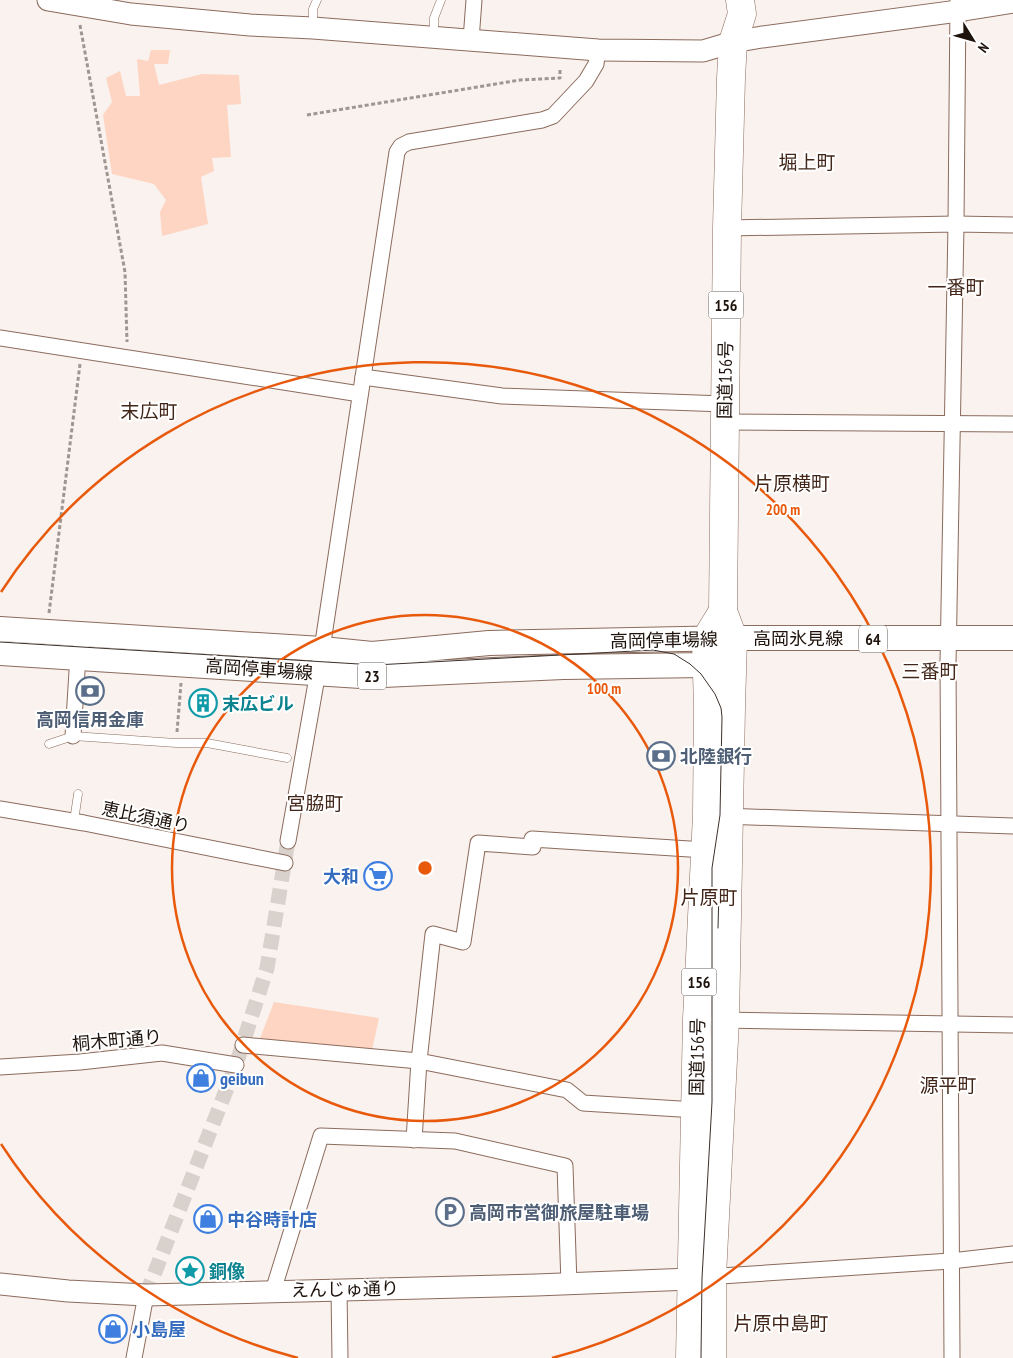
<svg xmlns="http://www.w3.org/2000/svg" width="1013" height="1358" viewBox="0 0 1013 1358" font-family="'PT Sans Narrow','Noto Sans JP',sans-serif">
<style>
.green{fill:#fed5c2}
.lines{fill:none;stroke-linecap:round;stroke-linejoin:round}
.street-tunnel{stroke:#d8d1cc;stroke-width:15;stroke-dasharray:15 8;stroke-linecap:butt}
.lane-casing{stroke:#8b6b5c;stroke-width:9}
.street-casing{stroke:#8b6b5c;stroke-width:17}
.secondary-casing{stroke:#8b6b5c;stroke-width:23}
.primary-casing{stroke:#8b6b5c;stroke-width:26}
.highway-casing{stroke:#8b6b5c;stroke-width:29}
.path{stroke:#9f9691;stroke-width:3;stroke-dasharray:4 2.5;stroke-linecap:butt}
.lane{stroke:#fff;stroke-width:8}
.street{stroke:#fff;stroke-width:15}
.secondary{stroke:#fff;stroke-width:21}
.primary{stroke:#fff;stroke-width:24}
.highway{stroke:#fff;stroke-width:28}
.tram{stroke:#3c302b;stroke-width:1}
.ring{fill:none;stroke:#e8590c;stroke-width:2.5}
.labels{text-anchor:middle;dominant-baseline:central;stroke-width:4;stroke-linejoin:round;paint-order:stroke}
.shield{fill:#fff;stroke:#625a56;stroke-width:1}
.shield-label{font-size:16px;font-weight:bold;fill:#1f130d}
.street-label{font-size:18px;fill:#1f130d;stroke:#fff}
.culture-label{font-size:18px;font-weight:bold;fill:#0d838f;stroke:#fff;text-anchor:start}
.service-label{font-size:18px;font-weight:bold;fill:#4e5e75;stroke:#fff;text-anchor:start}
.shop-label{font-size:18px;font-weight:bold;fill:#366cbe;stroke:#fff;text-anchor:start}
.neighbourhood-label{font-size:19px;fill:#422619;stroke:#fff}
.centre{fill:#e8590c;stroke:#fff;stroke-width:2.5}
.ring-label{font-size:15px;text-anchor:middle;font-weight:bold;fill:#e8590c;stroke:#fff;stroke-width:4;stroke-linejoin:round;paint-order:stroke}
</style>
<rect width="100%" height="100%" fill="#f9f2ee"/>
<g class="green">
<polygon points="151,50 170,50 168,64 154,64 159,85 202,74 239,75 241,104 227,105 231,157 212,158 214,171 201,177 208,224 162,236 160,212 166,200 154,184 112,174 103,115 112,102 106,78 120,71 126,96 140,96 137,59 148,61"/>
<polygon points="274,1002 379,1018 372,1050 259,1041"/>
</g>
<g class="lines">
<polyline class="street-tunnel" points="146,1295 236,1065 267,968 288,841"/>
<defs>
<g id="lane">
<polyline points="313,27 313,9 317,0"/>
<polyline points="434,36 434,18 441,0"/>
<polyline points="49,744 73,736 176,743 207,743 287,758"/>
<polyline points="74,821 78,794"/>
</g>
<g id="street">
<polyline points="471,40 474,0"/>
<polyline points="727,228 956,224 1013,225"/>
<polyline points="0,338 360,394"/>
<polyline points="363,377 502,396 725,404"/>
<polyline points="725,422 1013,424"/>
<polyline points="73,736 77,671 83,634"/>
<polyline points="0,809 84,823 285,863"/>
<polyline points="723,816 1013,826"/>
<polyline points="288,841 322,649 397,152 401,146 409,142 542,120 553,116 586,81 596,64 598,50"/>
<polyline points="720,1020 1013,1025"/>
<polyline points="243,1045 419,1061 567,1090 583,1103 696,1110"/>
<polyline points="0,1067 80,1062 162,1053 236,1065"/>
<polyline points="414,1140 419,1061 433,934 463,942 478,843 533,847 532,839 705,850"/>
<polyline points="705,1277 951,1261 1013,1254"/>
<polyline points="339,1289 340,1358"/>
<polyline points="273,1291 321,1136 455,1141 565,1166 569,1284"/>
<polyline points="134,1358 146,1295"/>
<polyline points="952,1358 948,663 956,224 958,0"/>
</g>
<g id="secondary">
<polyline points="48,0 131,14 250,25 313,28 598,50 703,51 733,42 762,37 958,11 1013,2"/>
<polyline points="0,1284 68,1291 146,1295 536,1285 691,1279"/>
</g>
<g id="primary">
<polyline points="0,629 322,649 372,654 489,643 733,638 1013,638"/>
<polyline points="0,653 361,676 563,667 706,665 720,652"/>
</g>
<g id="highway">
<polyline points="690,1358 697,1019 707,815 708,707 706,639 723,611"/>
<polyline points="712,1358 712,1276 725,1020 731,708 733,638 723,611 727,228 731,78 733,42 742,14 740,0"/>
</g>
</defs>
<use href="#lane" class="lane-casing"/>
<use href="#street" class="street-casing"/>
<use href="#secondary" class="secondary-casing"/>
<use href="#primary" class="primary-casing"/>
<use href="#highway" class="highway-casing"/>
<g class="path">
<polyline points="80,25 125,272 127,342"/>
<polyline points="307,115 520,80 560,78 560,69"/>
<polyline points="49,613 80,364"/>
<polyline points="177,732 181,683"/>
</g>
<use href="#lane" class="lane"/>
<use href="#street" class="street"/>
<use href="#secondary" class="secondary"/>
<use href="#primary" class="primary"/>
<use href="#highway" class="highway"/>
<g class="tram">
<polyline points="0,642 375,665 653,650 674,654 690,664 701,674 715,694 721,708 722,717 720,815 712,868 712,1102 702,1278 701,1358"/>
<polyline points="718,928 719,891"/>
</g>
</g>
<g class="ring">
<circle cx="425" cy="868" r="253"/>
<path d="M298 1358A506 506 0 0 1 1 1144M1 592A506 506 0 1 1 552 1358"/>
</g>
<defs>
<symbol id="bank-ring" viewBox="-11 -11 22 22"><circle r="9.5" fill="#fff" stroke="#5c6f8a" stroke-width="1.5"/><path d="M-6-4H6V4H-6ZM0-2.3a2.3 2.3 0 1 0 0 4.6a2.3 2.3 0 1 0 0-4.6Z" fill="#5c6f8a"/></symbol>
<symbol id="building-ring" viewBox="-11 -11 22 22"><circle r="9.5" fill="#fff" stroke="#0f9aa8" stroke-width="1.5"/><path d="M-4-6H4V6H1V3H-1V6H-4ZM-2.5-4.3h1.7v1.8h-1.7ZM.8-4.3h1.7v1.8H.8ZM-2.5-1h1.7V.8h-1.7ZM.8-1h1.7V.8H.8Z" fill="#0f9aa8"/></symbol>
<symbol id="supermarket-ring" viewBox="-11 -11 22 22"><circle r="9.5" fill="#fff" stroke="#3f7fe0" stroke-width="1.5"/><path d="M-6-5.5h2.5l.6 2H6L4.5 2H-2.5L-4.4-4H-6ZM-1.5 3.2a1.3 1.3 0 1 0 .1 0ZM3 3.2a1.3 1.3 0 1 0 .1 0Z" fill="#3f7fe0"/></symbol>
<symbol id="shop-ring" viewBox="-11 -11 22 22"><circle r="9.5" fill="#fff" stroke="#3f7fe0" stroke-width="1.5"/><path d="M-5-2.5h2.3a2.7 3.5 0 0 1 5.4 0H5L5.5 6h-11ZM-1.5-2.5h3a1.5 2.3 0 0 0-3 0Z" fill="#3f7fe0"/></symbol>
<symbol id="parking-ring" viewBox="-11 -11 22 22"><circle r="9.5" fill="#fff" stroke="#5c6f8a" stroke-width="1.5"/><path d="M-3.5-5.5H1a3.5 3.5 0 0 1 0 7H-1V5.5H-3.5ZM-1-3.4V-.6H.8a1.4 1.4 0 0 0 0-2.8Z" fill="#5c6f8a"/></symbol>
<symbol id="sight-ring" viewBox="-11 -11 22 22"><circle r="9.5" fill="#fff" stroke="#0f9aa8" stroke-width="1.5"/><path d="M0-6L1.8-2.2L6-1.7L2.9 1.2L3.7 5.4L0 3.3L-3.7 5.4L-2.9 1.2L-6-1.7L-1.8-2.2Z" fill="#0f9aa8"/></symbol>
</defs>
<g fill-rule="evenodd">
<use href="#bank-ring" x="74" y="675" width="32" height="32"/>
<use href="#building-ring" x="187" y="687" width="32" height="32"/>
<use href="#bank-ring" x="645" y="740" width="32" height="32"/>
<use href="#supermarket-ring" x="362" y="860" width="32" height="32"/>
<use href="#shop-ring" x="185" y="1062" width="32" height="32"/>
<use href="#parking-ring" x="434" y="1196" width="32" height="32"/>
<use href="#shop-ring" x="192" y="1203" width="32" height="32"/>
<use href="#sight-ring" x="174" y="1255" width="32" height="32"/>
<use href="#shop-ring" x="97" y="1313" width="32" height="32"/>
</g>
<g class="labels">
<g class="shield">
<rect x="708.5" y="291.5" width="35" height="27" rx="4"/>
<rect x="859" y="625.5" width="28" height="27" rx="4"/>
<rect x="358" y="662.5" width="28" height="27" rx="4"/>
<rect x="681.5" y="968.5" width="35" height="27" rx="4"/>
</g>
<g class="shield-label">
<text x="726" y="305">156</text>
<text x="873" y="639">64</text>
<text x="372" y="676">23</text>
<text x="699" y="982">156</text>
</g>
<g class="street-label">
<text transform="translate(725 380) rotate(-89)">国道156号</text>
<text x="798" y="638">高岡氷見線</text>
<text transform="translate(664 640) rotate(-1)">高岡停車場線</text>
<text transform="translate(259 669) rotate(4)">高岡停車場線</text>
<text transform="translate(146 817) rotate(12)">恵比須通り</text>
<text transform="translate(117 1040) rotate(-5)">桐木町通り</text>
<text transform="translate(697 1057) rotate(-89)">国道156号</text>
<text transform="translate(345 1289) rotate(-1)">えんじゅ通り</text>
</g>
<g class="culture-label">
<text x="222" y="703">末広ビル</text>
<text x="209" y="1271">銅像</text>
</g>
<g class="service-label">
<text x="90" y="719" text-anchor="middle">高岡信用金庫</text>
<text x="680" y="756">北陸銀行</text>
<text x="469" y="1212">高岡市営御旅屋駐車場</text>
</g>
<g class="shop-label">
<text x="359" y="876" text-anchor="end">大和</text>
<text x="220" y="1078">geibun</text>
<text x="227" y="1219">中谷時計店</text>
<text x="132" y="1329">小島屋</text>
</g>
<g class="neighbourhood-label">
<text x="807" y="162">堀上町</text>
<text x="956" y="287">一番町</text>
<text x="149" y="411">末広町</text>
<text x="792" y="483">片原横町</text>
<text x="930" y="671">三番町</text>
<text x="315" y="803">宮脇町</text>
<text x="709" y="897">片原町</text>
<text x="948" y="1085">源平町</text>
<text x="781" y="1323">片原中島町</text>
</g>
</g>
<circle cx="425" cy="868" r="8" class="centre"/>
<g class="ring-label">
<text x="783" y="515">200 m</text>
<text x="604" y="694">100 m</text>
</g>
<g transform="translate(973 40) rotate(127)" stroke="#ffffff" stroke-width="4" paint-order="stroke">
<path d="M0-4L9 19L0 12L-9 19Z" fill="#1f130d"/>
<text y="-8" font-size="14" font-weight="bold" text-anchor="middle" fill="#1f130d">N</text>
</g>
</svg>
